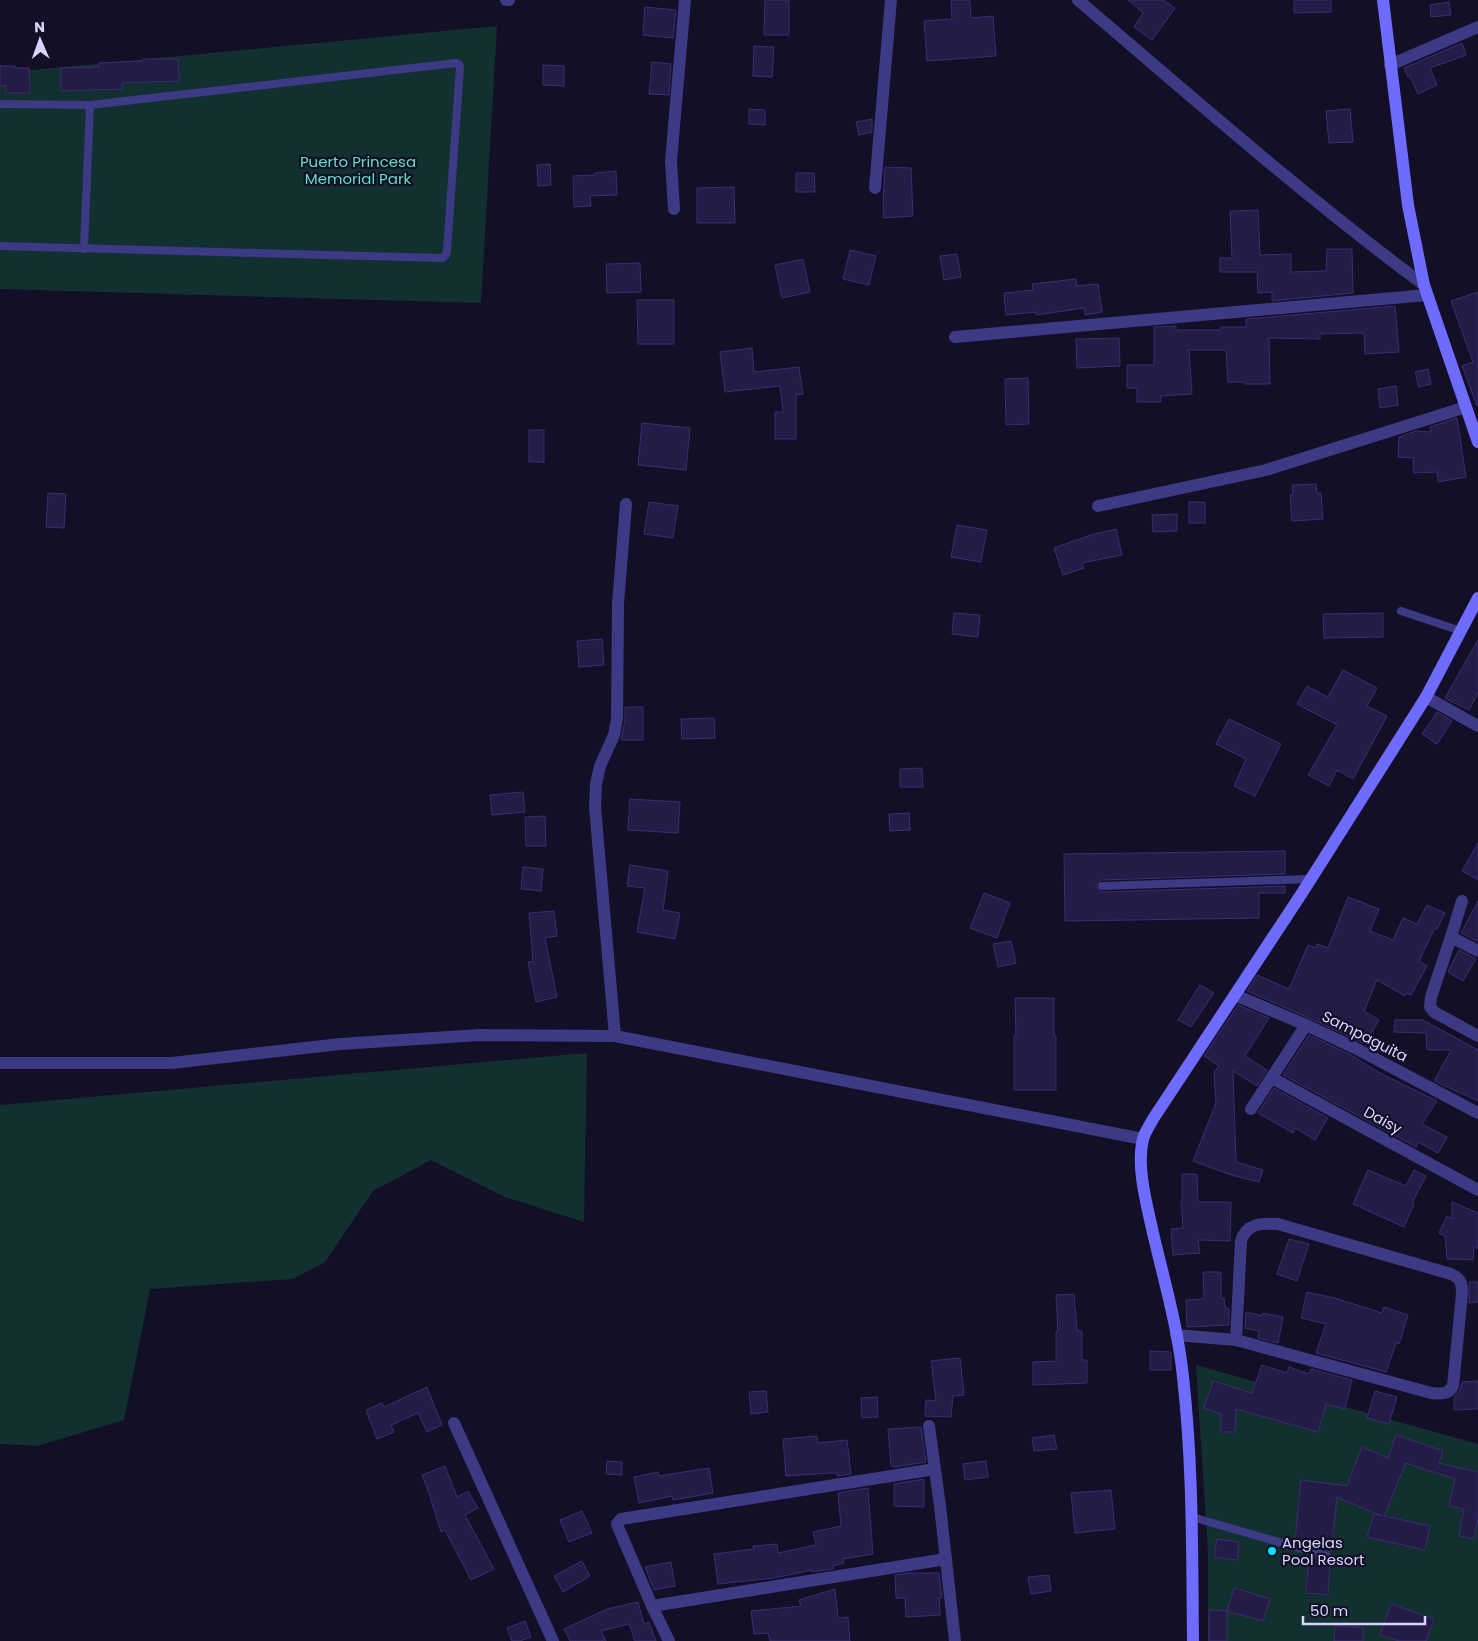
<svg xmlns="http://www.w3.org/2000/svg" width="1478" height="1641" viewBox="0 0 1478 1641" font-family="Poppins,sans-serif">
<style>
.green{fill:#12302f}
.building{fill:#241b47;stroke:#3b2d73}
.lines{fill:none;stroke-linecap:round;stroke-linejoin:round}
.lane{stroke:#3d3a85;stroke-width:8}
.street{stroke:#3d3a85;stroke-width:12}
.secondary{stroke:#6f6bff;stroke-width:12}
.poi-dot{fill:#00e5ff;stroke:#130f26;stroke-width:2}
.labels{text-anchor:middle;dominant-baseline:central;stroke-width:4.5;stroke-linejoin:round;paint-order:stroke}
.park-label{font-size:15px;fill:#5fe0c0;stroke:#130f26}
.street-label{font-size:15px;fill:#d9d4ff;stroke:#130f26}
.poi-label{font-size:15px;fill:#d9d4ff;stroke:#130f26;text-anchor:start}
</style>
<rect width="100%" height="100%" fill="#130f26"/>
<g class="green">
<polygon points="497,26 481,303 0,289 0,66 32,70"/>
<polygon points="587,1053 584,1222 505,1197 431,1160 373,1191 325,1262 293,1279 150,1289 124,1420 37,1446 0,1444 0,1105"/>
<polygon points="1196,1365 1478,1444 1478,1641 1208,1641 1208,1554"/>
</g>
<g class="building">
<polygon points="765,0 789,0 789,35 764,35"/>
<polygon points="951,0 970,0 971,18 993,16 996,56 927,61 924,21 952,19"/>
<polygon points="1128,0 1163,0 1175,8 1152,40 1134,27 1143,13"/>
<polygon points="1294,0 1331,0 1331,12 1294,13"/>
<polygon points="1449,2 1451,15 1431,17 1430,5"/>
<polygon points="645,7 676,10 673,38 643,35"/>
<polygon points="1462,43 1466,55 1430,68 1437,85 1418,94 1410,76 1408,77 1404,68"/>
<polygon points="754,46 774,47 772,77 753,76"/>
<polygon points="142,59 178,59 179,81 122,83 122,89 61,91 61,68 99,67 99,63 142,61"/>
<polygon points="652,62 671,64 669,95 649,94"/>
<polygon points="543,65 564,66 564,86 543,85"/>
<polygon points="0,66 15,66 15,68 29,68 30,93 6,93 6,86 0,86"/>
<polygon points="749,109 765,110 765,125 749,124"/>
<polygon points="1350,109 1353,142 1329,143 1326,111"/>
<polygon points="872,119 872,132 859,135 856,122"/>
<polygon points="550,164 551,185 538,186 537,165"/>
<polygon points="885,167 911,168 913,216 884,218 883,204"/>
<polygon points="616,171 617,195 590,196 591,206 574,207 573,176 595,175 595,173"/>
<polygon points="796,173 814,173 815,192 796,192"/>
<polygon points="734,187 735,223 697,223 697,188"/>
<polygon points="1258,210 1260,255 1291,254 1291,272 1326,271 1327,249 1352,249 1353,293 1272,301 1272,292 1258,293 1257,272 1220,272 1220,258 1232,258 1230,211"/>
<polygon points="850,250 876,256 869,285 843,279"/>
<polygon points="957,254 961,277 944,280 940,256"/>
<polygon points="803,259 810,292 782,298 775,265"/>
<polygon points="640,263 641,292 607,293 606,264"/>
<polygon points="1076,279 1077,286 1098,284 1102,312 1085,315 1084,308 1036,315 1036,312 1006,315 1004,293 1033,290 1032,284"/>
<polygon points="1478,292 1478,405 1477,406 1462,366 1473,362 1451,301"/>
<polygon points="637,300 674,300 674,344 638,344"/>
<polygon points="1395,306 1399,352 1365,354 1364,333 1320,334 1320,339 1269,338 1270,384 1245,384 1245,382 1228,382 1226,350 1189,350 1192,394 1161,396 1161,402 1137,402 1137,388 1127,388 1127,365 1154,365 1154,327 1176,326 1176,330 1221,330 1221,327 1246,327 1246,319"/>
<polygon points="1119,338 1120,366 1077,368 1076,339"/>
<polygon points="752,348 754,372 799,367 803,394 796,395 796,439 775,439 775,412 783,412 780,386 725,392 720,352"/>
<polygon points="1428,369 1431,384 1419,387 1415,372"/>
<polygon points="1028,378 1029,424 1006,425 1005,379"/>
<polygon points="1396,386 1398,405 1380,408 1378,389"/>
<polygon points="1457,418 1466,477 1438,482 1437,472 1414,473 1413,458 1398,457 1399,437 1416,431 1431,432 1430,427"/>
<polygon points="642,423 690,428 686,470 638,465"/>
<rect x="529" y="430" width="15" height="32"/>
<polygon points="1316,484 1317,493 1321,493 1323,519 1292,521 1290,495 1293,495 1292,485"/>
<polygon points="48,493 66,494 64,528 46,527"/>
<polygon points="649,502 678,506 673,538 644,534"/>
<rect x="1189" y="502" width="16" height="21"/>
<polygon points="1177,514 1177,531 1153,532 1152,515"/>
<polygon points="957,525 987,530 981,562 951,557"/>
<polygon points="1116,529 1122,555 1082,563 1084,568 1063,575 1054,548 1094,534"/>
<polygon points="954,613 980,615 978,637 952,634"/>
<polygon points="1383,613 1383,637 1324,638 1323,614"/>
<polygon points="602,639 604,665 579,667 577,641"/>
<polygon points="1478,640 1478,693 1469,710 1445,698"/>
<polygon points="1343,670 1377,688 1367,706 1387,716 1353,779 1337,770 1329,786 1308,775 1337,725 1297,704 1307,686 1328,697"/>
<polygon points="625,707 643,707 643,740 621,740 625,720"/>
<polygon points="1437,712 1452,721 1437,744 1422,734"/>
<polygon points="714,718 715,738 682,739 681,719"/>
<polygon points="1229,719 1281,744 1255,796 1234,786 1246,759 1216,744"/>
<polygon points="922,768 923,787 900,787 900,769"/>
<polygon points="523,792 525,812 492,815 490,795"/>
<polygon points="630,799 680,802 678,833 628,830"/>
<polygon points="909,813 910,830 890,831 889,814"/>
<polygon points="545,816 546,846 526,846 525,817"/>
<polygon points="1478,843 1478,880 1462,871"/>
<polygon points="1285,851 1285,874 1102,880 1099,882 1096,886 1098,889 1102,892 1285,886 1285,893 1259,893 1259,918 1065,921 1064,854"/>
<polygon points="630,865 668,871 663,910 680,913 675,939 637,932 645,888 627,886"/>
<polygon points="523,867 543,869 541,891 521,889"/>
<polygon points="984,893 1010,903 997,938 970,928"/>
<polygon points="1348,897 1379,909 1370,931 1393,940 1403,918 1417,924 1427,905 1445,913 1437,929 1435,928 1419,961 1427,966 1411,995 1407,993 1405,996 1377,980 1364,1011 1379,1020 1365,1044 1309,1018 1247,991 1257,975 1289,989 1308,945 1316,948 1317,944 1328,948"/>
<polygon points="1478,901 1478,942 1461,933"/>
<polygon points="554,911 557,936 545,938 557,997 536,1002 528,962 533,961 529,913"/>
<polygon points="1011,941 1016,963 998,967 993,944"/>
<polygon points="1459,950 1476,959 1463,981 1448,972"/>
<polygon points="1200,985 1214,993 1191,1027 1178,1020"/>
<polygon points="1015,998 1054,998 1054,1036 1056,1036 1056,1090 1014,1090 1014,1036 1016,1036"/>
<polygon points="1238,1005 1269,1018 1245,1056 1267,1070 1257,1086 1233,1071 1236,1162 1263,1170 1259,1182 1231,1175 1193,1161 1216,1103 1214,1072 1219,1066 1204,1056"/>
<polygon points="1395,1020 1423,1020 1478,1050 1478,1101 1434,1081 1451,1050 1427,1050 1426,1033 1394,1032"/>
<polygon points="1309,1035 1351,1055 1378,1072 1437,1101 1422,1124 1447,1137 1438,1153 1418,1142 1416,1147 1283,1075"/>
<polygon points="1274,1088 1328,1118 1315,1140 1295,1128 1293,1133 1258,1113"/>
<polygon points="1368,1170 1406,1186 1414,1170 1426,1176 1412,1203 1414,1204 1404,1227 1353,1204"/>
<polygon points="1182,1174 1197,1174 1198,1202 1231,1202 1230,1241 1198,1240 1200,1253 1173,1255 1171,1229 1183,1228 1181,1201 1182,1201"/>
<polygon points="1452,1202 1478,1213 1478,1249 1474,1247 1473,1260 1447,1259 1445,1236 1439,1233 1447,1216 1452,1219"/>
<polygon points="1289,1239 1309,1244 1297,1281 1277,1274"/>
<polygon points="1203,1272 1221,1272 1221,1298 1224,1298 1225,1307 1229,1309 1229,1325 1187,1327 1186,1300 1204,1299"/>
<polygon points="1469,1282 1478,1282 1478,1302 1469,1303"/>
<polygon points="1307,1292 1335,1298 1382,1313 1384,1307 1408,1315 1399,1344 1396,1343 1386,1372 1316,1353 1326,1324 1301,1318"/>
<polygon points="1074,1294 1077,1331 1082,1331 1082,1360 1087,1360 1087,1383 1033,1385 1033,1362 1056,1361 1056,1331 1058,1331 1056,1295"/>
<polygon points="1246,1312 1262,1316 1262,1313 1283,1317 1278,1343 1258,1338 1259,1331 1245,1328"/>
<polygon points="1150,1351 1171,1352 1171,1370 1150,1370"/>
<polygon points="960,1358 964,1395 953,1396 951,1417 925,1416 926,1400 936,1401 931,1361"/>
<polygon points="1262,1365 1287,1373 1289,1367 1309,1374 1311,1369 1352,1380 1345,1409 1326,1404 1318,1432 1236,1409 1235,1432 1221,1432 1221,1414 1204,1408 1213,1381 1252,1393"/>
<polygon points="1478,1381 1478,1409 1454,1410 1454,1397 1460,1390 1462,1382"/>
<polygon points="427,1387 442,1425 427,1432 418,1413 391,1425 394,1432 377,1439 366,1410 382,1403 384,1407"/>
<polygon points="766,1391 768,1412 751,1414 749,1392"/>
<polygon points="1375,1391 1397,1397 1389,1424 1367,1418"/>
<polygon points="877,1397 878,1417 862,1418 861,1398"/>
<polygon points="921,1427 926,1462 895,1467 891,1466 888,1429"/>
<polygon points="1054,1435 1057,1449 1034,1451 1032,1438"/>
<polygon points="1396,1435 1443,1451 1439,1463 1478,1472 1478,1518 1474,1539 1459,1536 1464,1509 1449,1506 1455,1479 1406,1463 1384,1516 1430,1526 1425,1550 1367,1537 1374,1514 1382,1516 1337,1497 1331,1552 1295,1541 1301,1480 1347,1486 1362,1447 1388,1458"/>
<polygon points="817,1436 818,1443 847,1440 851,1474 837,1476 837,1473 830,1473 786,1476 783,1439"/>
<polygon points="607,1461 622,1462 622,1475 606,1474"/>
<polygon points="986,1461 988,1477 965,1480 963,1464"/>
<polygon points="445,1466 457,1497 468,1491 478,1508 465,1515 494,1569 471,1580 445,1530 441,1532 429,1493 422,1475"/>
<polygon points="709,1468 713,1493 673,1500 672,1496 639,1503 634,1477 658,1472 659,1476"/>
<polygon points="924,1479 924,1507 894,1506 894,1484"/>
<polygon points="868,1488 873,1554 843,1559 844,1563 833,1566 833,1569 812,1572 812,1570 774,1578 718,1584 714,1554 754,1549 753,1546 777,1544 778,1553 816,1545 813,1532 841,1526 838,1493"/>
<polygon points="1111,1490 1115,1529 1075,1533 1071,1493"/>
<polygon points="582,1511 592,1533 569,1542 560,1520"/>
<polygon points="1217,1539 1239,1542 1237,1560 1214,1557"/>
<polygon points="1309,1557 1325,1561 1330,1560 1328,1595 1306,1593"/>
<polygon points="582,1561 590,1576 563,1592 554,1576"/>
<polygon points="671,1562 675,1586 654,1590 645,1567"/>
<polygon points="909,1573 939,1573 942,1598 939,1598 940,1615 906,1617 905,1598 896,1598 895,1575"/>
<polygon points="1049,1575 1051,1591 1031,1594 1028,1577"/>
<polygon points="1234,1588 1270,1599 1263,1621 1227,1611"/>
<polygon points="835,1589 838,1618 848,1617 850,1641 770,1641 768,1633 754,1634 751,1611 801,1606 799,1600"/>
<polygon points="638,1602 644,1624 649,1622 656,1641 635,1641 629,1624 601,1631 606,1641 570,1641 564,1629 607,1609"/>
<polygon points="1391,1604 1434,1619 1426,1641 1399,1641 1380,1635"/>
<polygon points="1209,1610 1227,1611 1227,1641 1209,1641"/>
<polygon points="525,1621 531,1637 520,1641 512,1641 507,1628"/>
<polygon points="1335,1626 1363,1628 1363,1641 1334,1641"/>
</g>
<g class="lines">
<g class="lane">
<polyline points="0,104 90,105 456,63 459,64 460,67 447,250 446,255 442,258 0,246"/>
<polyline points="84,249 90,105"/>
<polyline points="1401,611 1461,631"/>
<polyline points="1102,886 1311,879"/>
<polyline points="1192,1517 1327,1556"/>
</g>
<g class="street">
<polyline points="506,0 509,0"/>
<path d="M1078,0C1192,97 1304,196 1424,285"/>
<polyline points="1390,65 1478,27"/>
<polyline points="875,188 891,0"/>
<polyline points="674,209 671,161 685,0"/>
<polyline points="955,337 1427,295"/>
<polyline points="1098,506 1266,470 1466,407"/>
<polyline points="1426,697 1478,726"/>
<polyline points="1462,901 1451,937 1478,951"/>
<polyline points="1451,937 1431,997 1430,1007 1434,1012 1478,1036"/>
<polyline points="1235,995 1306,1025 1355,1048 1478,1113"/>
<polyline points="615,1036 595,807 596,784 600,766 614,735 617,719 618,604 626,504"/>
<polyline points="0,1063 172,1063 340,1044 480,1035 615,1036 1143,1139"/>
<polyline points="1272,1078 1478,1190"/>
<polyline points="1251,1109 1306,1025"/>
<path d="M1176,1335L1236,1340L1431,1393C1440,1394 1448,1395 1453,1386L1462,1294C1462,1283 1461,1279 1451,1274L1278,1224C1262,1223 1246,1223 1241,1241L1236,1340"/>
<polyline points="454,1423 553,1641"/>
<polyline points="929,1426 940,1506 955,1641"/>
<polyline points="652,1606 946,1559"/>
<polyline points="669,1641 652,1606 618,1527 617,1524 621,1519 935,1469"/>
</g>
<g class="secondary">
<polyline points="1383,0 1408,205 1424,285 1478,442"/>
<path d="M1193,1641C1192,1553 1193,1465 1183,1377C1178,1328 1164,1280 1153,1233C1147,1205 1136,1167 1143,1139C1145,1132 1150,1125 1153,1119L1302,893L1426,697L1478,598"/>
</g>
</g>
<circle class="poi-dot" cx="1272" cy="1551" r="5"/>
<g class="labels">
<g class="park-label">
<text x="358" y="161">Puerto Princesa<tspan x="358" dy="17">Memorial Park</tspan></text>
</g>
<g class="street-label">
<text transform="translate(1365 1036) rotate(27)">Sampaguita</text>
<text transform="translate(1383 1120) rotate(29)">Daisy</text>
</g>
<g class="poi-label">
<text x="1282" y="1542">Angelas<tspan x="1282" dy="17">Pool Resort</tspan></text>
</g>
</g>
<g transform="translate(40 40) rotate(358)" stroke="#130f26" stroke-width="4" paint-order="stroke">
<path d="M0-4L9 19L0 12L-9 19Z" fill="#d9d4ff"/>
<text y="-8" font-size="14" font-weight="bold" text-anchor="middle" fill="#d9d4ff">N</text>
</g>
<path d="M1303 1616v8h122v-8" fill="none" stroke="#d9d4ff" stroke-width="2.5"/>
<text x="1310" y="1616" font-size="15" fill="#d9d4ff" stroke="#130f26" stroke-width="4" paint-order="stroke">50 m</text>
</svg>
